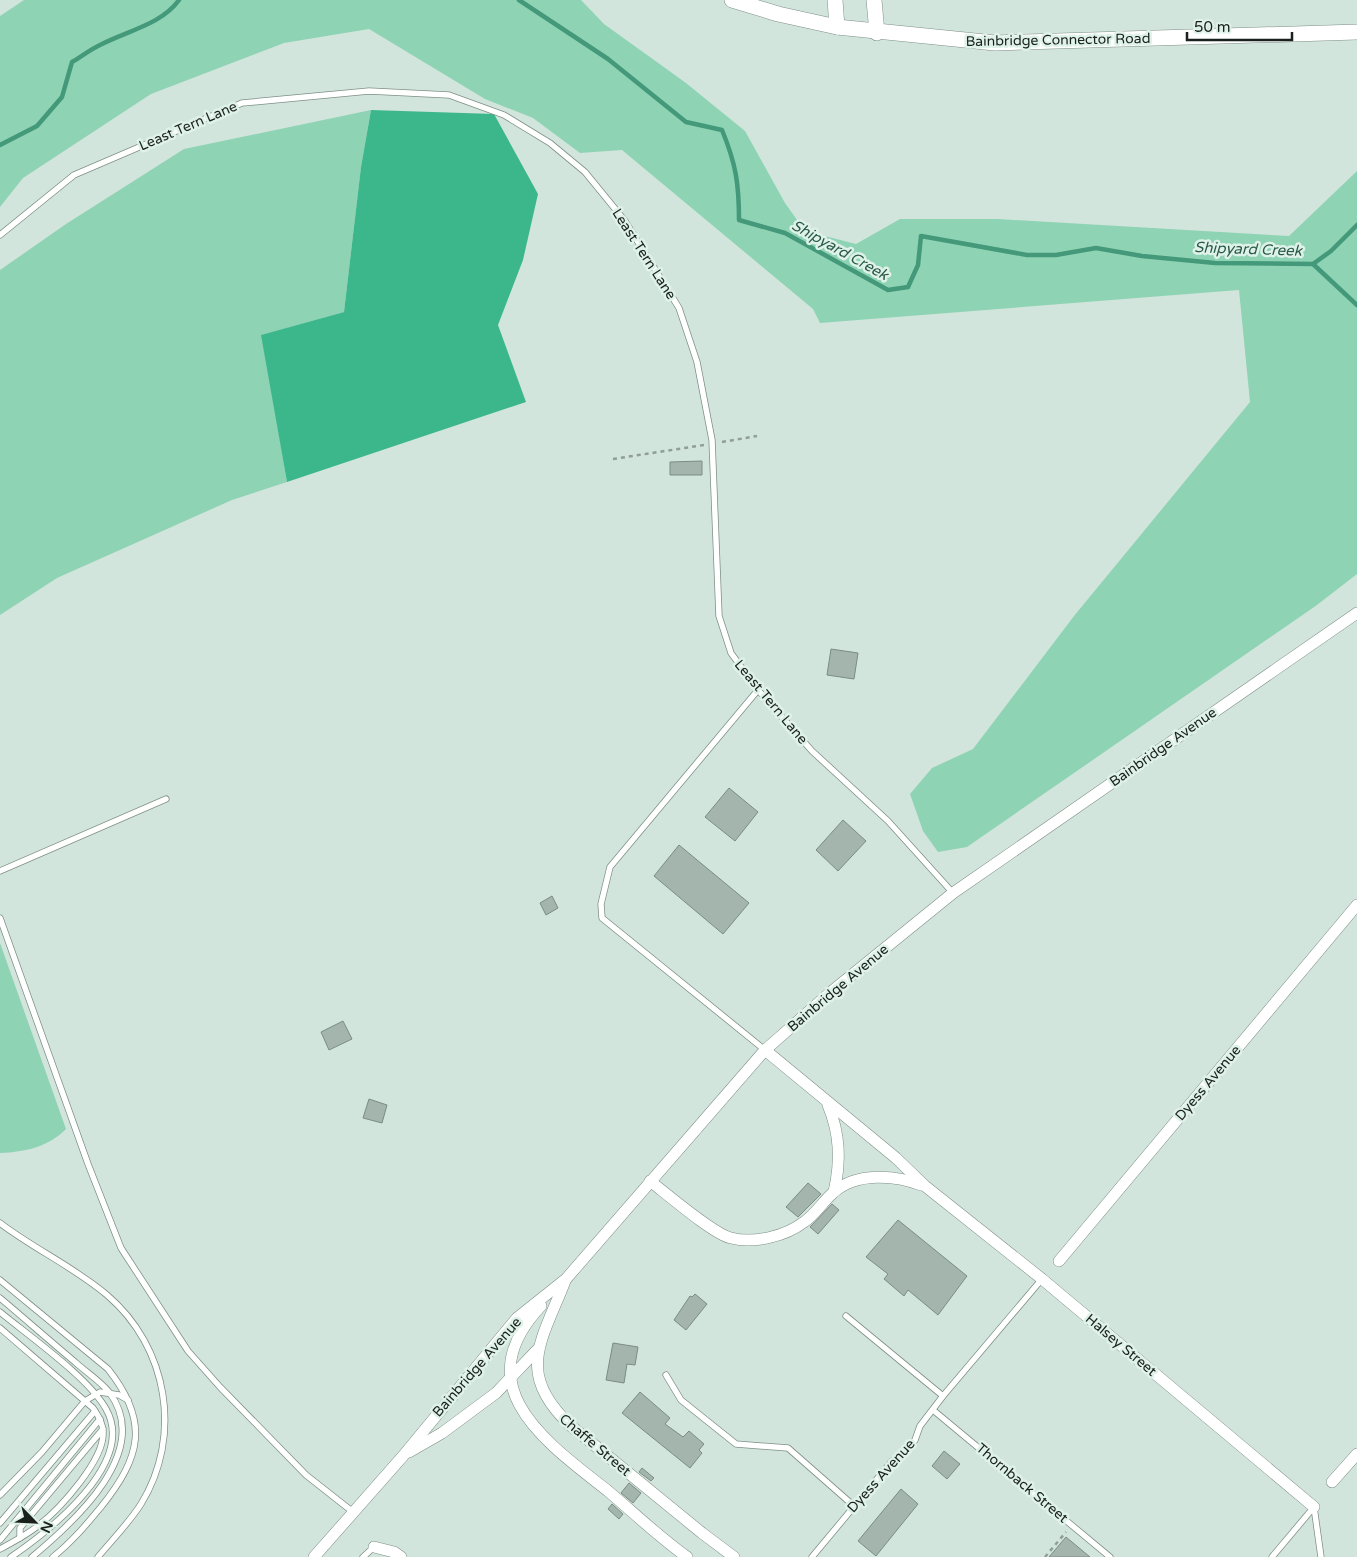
<svg xmlns="http://www.w3.org/2000/svg" width="1357" height="1557" viewBox="0 0 1357 1557" font-family="'Varela Round',sans-serif">
<style>
.green{fill:#8fd3b5}
.forest{fill:#3cb78b}
.lines{fill:none;stroke-linecap:round;stroke-linejoin:round}
.stream{stroke:#439979;stroke-width:4.5}
.building{fill:#a3b5ac;stroke:#7b8c84}
.lane-casing{stroke:#7e8f87;stroke-width:7}
.street-casing{stroke:#7e8f87;stroke-width:12}
.secondary-casing{stroke:#7e8f87;stroke-width:16}
.path{stroke:#909e97;stroke-width:2.5;stroke-dasharray:4 4;stroke-linecap:butt}
.lane{stroke:#fff;stroke-width:5.5}
.street{stroke:#fff;stroke-width:11}
.secondary{stroke:#fff;stroke-width:15}
.labels{text-anchor:middle;dominant-baseline:central;stroke-width:5;stroke-linejoin:round;paint-order:stroke}
.street-label{font-size:14px;fill:#1a201d;stroke:#dff2e9}
.water-label{font-size:15px;font-style:italic;fill:#2a5a47;stroke:#dff2e9}
</style>
<rect width="100%" height="100%" fill="#d2e5dc"/>
<g class="green">
<polygon points="24,0 581,0 604,24 686,83 745,131 785,203 805,231 856,244 900,219 998,219 1289,236 1357,171 1357,574 1317,605 967,847 938,852 923,831 910,794 932,768 973,749 1074,616 1250,402 1239,290 820,323 813,309 622,150 580,153 533,118 485,99 369,29 284,43 151,94 23,178 0,207 0,16"/>
<polygon points="371,110 361,167 344,312 262,335 287,482 232,500 57,578 0,615 0,270 66,224 184,149"/>
<path d="M0,943L66,1129C48,1147 25,1152 0,1153Z"/>
</g>
<polygon class="forest" points="371,110 494,114 538,194 523,260 498,325 526,402 287,482 261,335 344,312 361,167"/>
<g class="lines">
<g class="stream">
<path d="M519,0L608,59L686,122L722,130C736,164 739,184 739,220L785,233L888,290L908,287L918,265L921,236L1027,255H1056L1096,248L1142,256L1215,263L1313,264L1357,305"/>
<path d="M0,145L37,126L62,97L72,62C82,56 91,49 102,44C127,31 162,24 179,0"/>
<polyline points="1313,264 1331,251 1357,225"/>
</g>
</g>
<g class="building">
<polygon points="702,461 702,475 670,475 670,462"/>
<polygon points="831,649 858,653 854,679 827,675"/>
<polygon points="729,788 758,812 735,841 705,817"/>
<polygon points="843,820 866,841 838,871 816,850"/>
<polygon points="679,845 749,903 723,934 654,876"/>
<polygon points="552,896 558,908 546,915 540,903"/>
<polygon points="343,1021 352,1039 329,1050 321,1032"/>
<polygon points="369,1099 387,1105 382,1123 363,1118"/>
<polygon points="808,1183 821,1194 798,1217 786,1207"/>
<polygon points="832,1204 839,1210 818,1234 810,1227"/>
<polygon points="898,1220 967,1276 938,1315 908,1290 904,1296 884,1279 888,1274 866,1257"/>
<polygon points="695,1294 707,1304 686,1330 674,1320 690,1296 692,1297"/>
<polygon points="613,1343 638,1347 635,1365 627,1364 624,1383 606,1380"/>
<polygon points="640,1392 670,1418 665,1424 683,1437 689,1431 704,1444 699,1450 702,1453 690,1468 622,1413"/>
<polygon points="944,1451 960,1464 947,1479 932,1466"/>
<polygon points="642,1468 654,1478 651,1481 639,1472"/>
<polygon points="629,1483 641,1493 633,1503 621,1493"/>
<polygon points="901,1489 918,1504 876,1556 858,1541"/>
<polygon points="612,1504 623,1514 619,1519 608,1509"/>
<polygon points="1066,1537 1090,1557 1049,1557"/>
</g>
<g class="lines">
<defs>
<g id="lane">
<polyline points="0,235 74,175 242,103 369,91 449,95 504,115 550,143 585,172 625,221 679,308 697,362 712,440 719,616 731,653 758,690 812,751 888,821 953,893"/>
<polyline points="758,690 610,867 601,904 602,918 765,1050"/>
<polyline points="0,871 166,799"/>
<polyline points="0,918 88,1164 121,1248 188,1351 220,1387 306,1475 353,1512"/>
<path d="M0,1223C34,1249 74,1267 107,1295C168,1347 183,1436 141,1504C129,1523 112,1540 98,1557"/>
<path d="M0,1280L108,1369C150,1422 141,1457 101,1507C86,1525 72,1542 53,1557"/>
<path d="M0,1298C25,1319 50,1341 75,1362C86,1372 100,1381 109,1392C154,1451 74,1522 32,1557"/>
<path d="M0,1312C29,1336 89,1378 106,1409C137,1463 49,1531 11,1557"/>
<polyline points="846,1316 943,1396"/>
<path d="M0,1328L93,1408C98,1415 103,1423 103,1432C105,1459 60,1509 39,1525C27,1535 13,1542 0,1549"/>
<polyline points="666,1375 681,1400 736,1444 788,1448 854,1506"/>
<polyline points="933,1410 1110,1557"/>
<polyline points="0,1495 42,1452 85,1401 100,1392 119,1395 128,1400"/>
<polyline points="1314,1507 1321,1557"/>
<polyline points="0,1523 95,1411"/>
<polyline points="20,1538 20,1528 103,1429"/>
<polyline points="0,1540 100,1419"/>
<polyline points="363,1557 374,1547"/>
<polyline points="812,1557 892,1461 903,1455 915,1440 920,1426 943,1396 1042,1279"/>
<polyline points="1272,1557 1314,1507"/>
</g>
<g id="street">
<polyline points="765,1050 896,1158 925,1186 1042,1279 1314,1507"/>
<path d="M828,1105C840,1134 841,1161 834,1192"/>
<path d="M650,1181C667,1194 713,1234 731,1238C754,1244 786,1236 804,1222C816,1214 823,1201 834,1192C857,1172 895,1175 921,1185"/>
<polyline points="1059,1261 1357,905"/>
<path d="M565,1281C542,1341 514,1373 571,1426L702,1533L734,1557"/>
<path d="M541,1306C465,1387 546,1442 608,1491C634,1513 659,1537 687,1557"/>
<polyline points="409,1452 442,1433 496,1393 538,1349"/>
<polyline points="1332,1482 1357,1454"/>
<polyline points="374,1547 394,1552 401,1557"/>
<polyline points="314,1557 403,1456 517,1318 566,1279 765,1050 831,992 953,893 1357,613"/>
</g>
<g id="secondary">
<polyline points="732,0 778,14 837,27 995,43 1357,32"/>
<polyline points="835,0 837,27"/>
<polyline points="874,0 877,33"/>
</g>
</defs>
<use href="#lane" class="lane-casing"/>
<use href="#street" class="street-casing"/>
<use href="#secondary" class="secondary-casing"/>
<g class="path">
<polyline points="722,442 757,436"/>
<polyline points="613,459 704,445"/>
<polyline points="1045,1557 1066,1532"/>
</g>
<use href="#lane" class="lane"/>
<use href="#street" class="street"/>
<use href="#secondary" class="secondary"/>
</g>
<g class="labels">
<g class="street-label">
<text transform="translate(1058 40) rotate(-1)">Bainbridge Connector Road</text>
<text transform="translate(188 126) rotate(-23)">Least Tern Lane</text>
<text transform="translate(644 254) rotate(57)">Least Tern Lane</text>
<text transform="translate(771 702) rotate(50)">Least Tern Lane</text>
<text transform="translate(1163 747) rotate(-35)">Bainbridge Avenue</text>
<text transform="translate(838 988) rotate(-40)">Bainbridge Avenue</text>
<text transform="translate(1208 1083) rotate(-50)">Dyess Avenue</text>
<text transform="translate(1121 1345) rotate(40)">Halsey Street</text>
<text transform="translate(477 1367) rotate(-49)">Bainbridge Avenue</text>
<text transform="translate(595 1445) rotate(40)">Chaffe Street</text>
<text transform="translate(881 1476) rotate(-48)">Dyess Avenue</text>
<text transform="translate(1022 1483) rotate(40)">Thornback Street</text>
</g>
<g class="water-label">
<text transform="translate(1248 249) rotate(2)">Shipyard Creek</text>
<text transform="translate(840 250) rotate(29)">Shipyard Creek</text>
</g>
</g>
<g transform="translate(35 1522) rotate(114)" stroke="#dff2e9" stroke-width="4" paint-order="stroke">
<path d="M0-4L9 19L0 12L-9 19Z" fill="#1a201d"/>
<text y="-8" font-size="14" font-weight="bold" text-anchor="middle" fill="#1a201d">N</text>
</g>
<path d="M1187 32v8h105v-8" fill="none" stroke="#1a201d" stroke-width="2.5"/>
<text x="1194" y="32" font-size="15" fill="#1a201d" stroke="#dff2e9" stroke-width="4" paint-order="stroke">50 m</text>
</svg>
